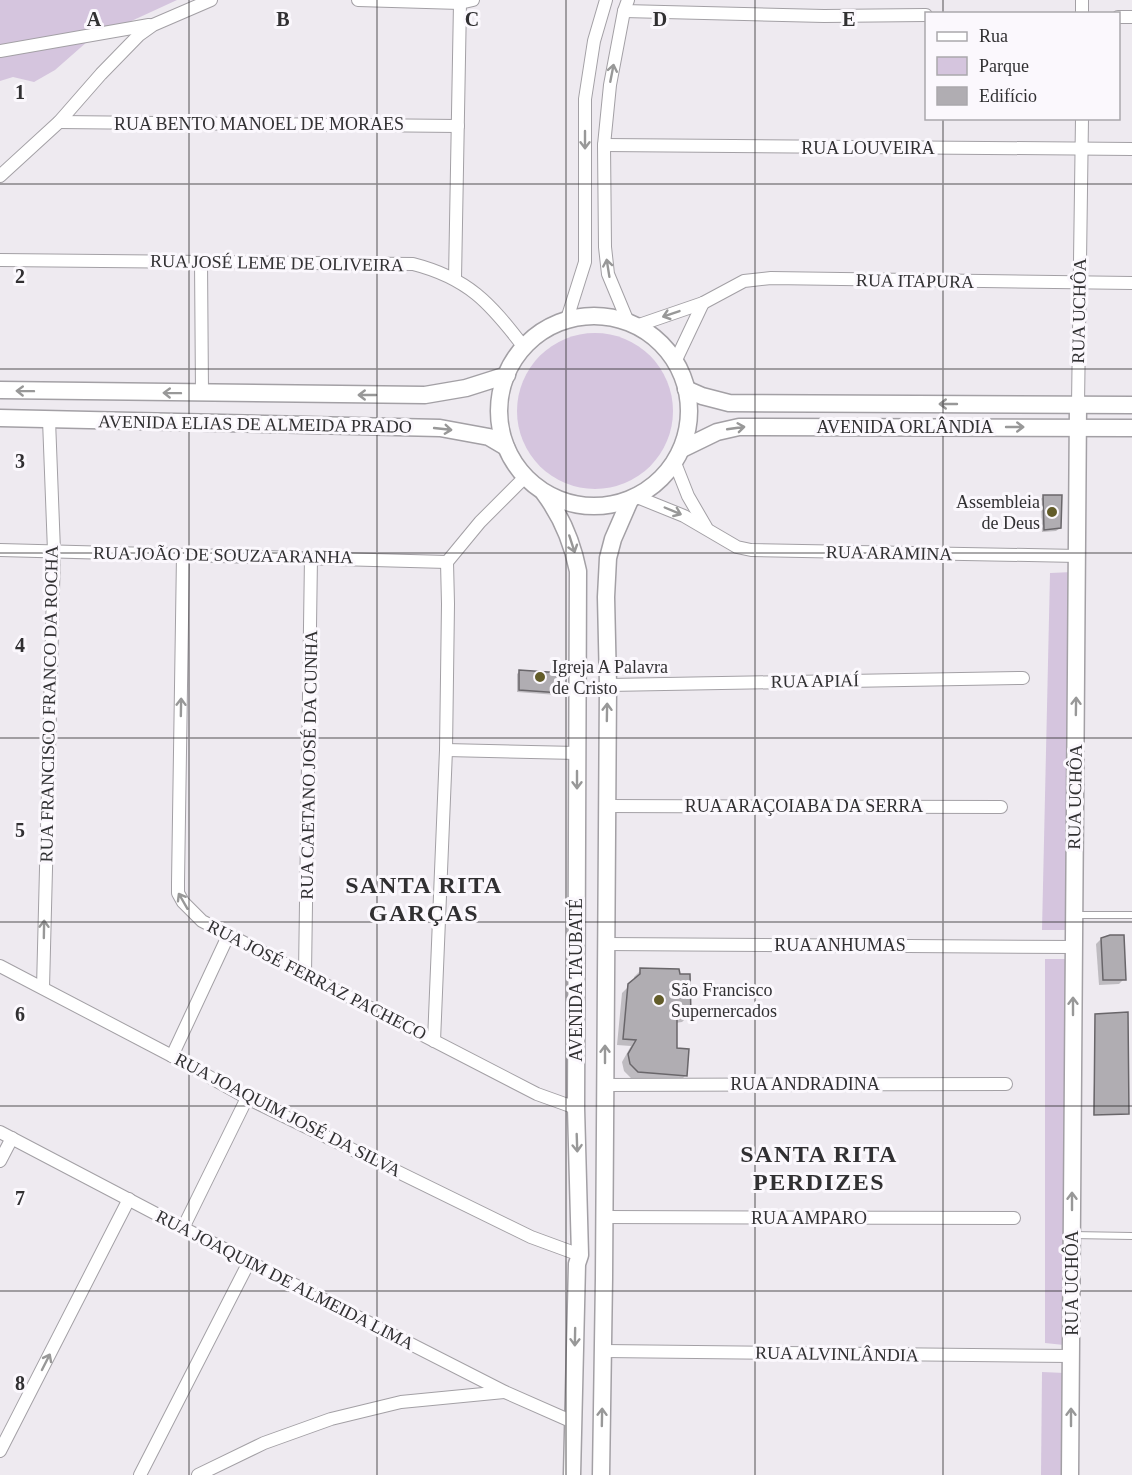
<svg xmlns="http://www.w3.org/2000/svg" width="1132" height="1475" viewBox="0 0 1132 1475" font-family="Georgia,serif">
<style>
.green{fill:#d5c5de}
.shadow{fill:#0003}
.building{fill:#b0adb2;stroke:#69666a;stroke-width:1.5}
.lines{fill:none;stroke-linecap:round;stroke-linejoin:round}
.lane-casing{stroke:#a3a0a5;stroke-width:8}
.street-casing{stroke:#a3a0a5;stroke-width:14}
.secondary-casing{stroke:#a3a0a5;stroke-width:19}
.lane{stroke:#fff;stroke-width:6}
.street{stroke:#fff;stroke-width:12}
.secondary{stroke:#fff;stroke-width:16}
.oneway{stroke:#989898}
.grid{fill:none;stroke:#313032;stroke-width:1.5;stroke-opacity:0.55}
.poi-dot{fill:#625c29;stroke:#fbf8fd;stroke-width:2}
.labels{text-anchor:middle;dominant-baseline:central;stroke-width:6;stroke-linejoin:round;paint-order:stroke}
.street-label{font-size:18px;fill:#313032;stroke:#fbf8fd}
.poi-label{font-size:18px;fill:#313032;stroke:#fbf8fd;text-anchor:start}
.district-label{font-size:24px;font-weight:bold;letter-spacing:1.5px;fill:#313032;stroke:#fbf8fd}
.grid-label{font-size:20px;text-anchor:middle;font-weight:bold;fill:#313032;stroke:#fbf8fd;stroke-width:6;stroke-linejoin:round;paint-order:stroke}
</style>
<rect width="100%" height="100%" fill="#eeeaf0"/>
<g class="green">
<polygon points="0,0 177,0 88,41 55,70 34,82 13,77 0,81"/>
<circle cx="595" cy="411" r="78"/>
<polygon points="1073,572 1069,930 1042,930 1050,573"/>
<polygon points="1045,959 1068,959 1064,1345 1045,1343"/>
<polygon points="1042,1372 1065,1373 1063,1475 1041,1475"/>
</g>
<g class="shadow">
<polygon points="1044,496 1060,528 1056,531 1042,532 1041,499"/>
<polygon points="520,671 560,692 557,695 517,692 517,674"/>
<polygon points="1101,939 1124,979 1119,984 1099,985 1096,944"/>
<polygon points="641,970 689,1015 682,1022 675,1023 676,1049 686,1075 679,1082 631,1078 624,1071 622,1062 631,1046 617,1045 622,993 634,981 634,977"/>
<polygon points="1096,1016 1126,1114 1093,1115"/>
</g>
<g class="building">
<polygon points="1043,495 1062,495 1061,528 1044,530"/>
<polygon points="519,670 562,673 560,682 561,693 519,690"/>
<polygon points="1110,935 1124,935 1126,980 1103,980 1101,938"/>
<polygon points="640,968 679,969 680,974 690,974 691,1016 677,1018 677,1048 689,1049 687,1076 638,1072 630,1064 628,1054 636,1040 623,1039 628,984 640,974"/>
<polygon points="1128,1012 1129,1114 1094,1115 1095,1014"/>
</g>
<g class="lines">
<defs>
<g id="lane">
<polyline points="1075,915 1132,915"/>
<polyline points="1072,1235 1132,1236"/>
</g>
<g id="street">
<polyline points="358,0 460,3 473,0"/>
<polyline points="624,11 824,16 926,15"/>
<polyline points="1082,14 1082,0"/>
<polyline points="1118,17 1132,17"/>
<polyline points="0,51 149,25"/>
<polyline points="59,122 458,126"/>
<polyline points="604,145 1132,149"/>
<polyline points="0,176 59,122 101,74 139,35 153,25 211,0"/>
<path d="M0,260L413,264C468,278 490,303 523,346"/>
<polyline points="201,261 202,393"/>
<polyline points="455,279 460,3"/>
<polyline points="567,319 585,262 585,99 594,41 606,0"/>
<polyline points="628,322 608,274 605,247 604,145 610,85 624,11 628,0"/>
<polyline points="639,325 703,303 744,281 771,278 1132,283"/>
<polyline points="675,362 703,303"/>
<polyline points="1078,405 1082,118"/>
<polyline points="675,463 688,496 706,527"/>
<polyline points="637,497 684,516 737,547 751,550 1078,556"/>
<polyline points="0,550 447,562"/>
<polyline points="183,555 178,883 178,893 183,902 202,921 537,1094 576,1108"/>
<polyline points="608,685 1023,678"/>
<polyline points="446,750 577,753"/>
<polyline points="606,806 1001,807"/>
<polyline points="606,944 1074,947"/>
<polyline points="0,966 172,1056 247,1098 531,1237 580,1255"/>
<polyline points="305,973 311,557"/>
<polyline points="43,988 54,551 49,420"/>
<polyline points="434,1041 446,750 448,604 447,562 480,522 525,477"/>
<polyline points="172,1056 228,936"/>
<polyline points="605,1085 1006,1084"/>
<polyline points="0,1132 183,1228 505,1392 573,1422"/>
<polyline points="0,1161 12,1138"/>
<polyline points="604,1217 1014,1218"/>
<polyline points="183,1228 247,1098"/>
<polyline points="604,1351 1071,1356"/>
<polyline points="0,1451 129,1199"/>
<polyline points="140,1475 249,1262"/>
<polyline points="198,1475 264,1443 331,1419 401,1402 504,1392"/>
</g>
<g id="secondary">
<circle cx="594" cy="411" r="95"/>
<polyline points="686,389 702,396 729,403 1132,405"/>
<polyline points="0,390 425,395 466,388 507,375"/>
<polyline points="0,418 440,428 489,437 506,447"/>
<polyline points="682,449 717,432 739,427 1132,428"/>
<path d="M544,493C562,517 572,541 578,571L576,1108L580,1255L577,1264L572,1475"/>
<polyline points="601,1475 604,1278 608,685 606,597 608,558 613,539 630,500"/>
<polyline points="1070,1475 1078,405"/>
</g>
</defs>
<use href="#lane" class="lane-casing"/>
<use href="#street" class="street-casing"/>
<use href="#secondary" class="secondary-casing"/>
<use href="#lane" class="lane"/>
<use href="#street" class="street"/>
<use href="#secondary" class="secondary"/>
</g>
<defs><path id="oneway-shaft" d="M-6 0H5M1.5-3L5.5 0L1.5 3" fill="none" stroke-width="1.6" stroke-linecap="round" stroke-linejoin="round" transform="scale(1.5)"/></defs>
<g class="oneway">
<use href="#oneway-shaft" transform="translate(612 73) rotate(-79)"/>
<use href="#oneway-shaft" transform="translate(585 140) rotate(90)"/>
<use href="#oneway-shaft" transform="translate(608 268) rotate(-99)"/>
<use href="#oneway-shaft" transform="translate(671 314) rotate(161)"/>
<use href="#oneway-shaft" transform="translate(25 391) rotate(-179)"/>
<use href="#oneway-shaft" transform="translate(172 393) rotate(-179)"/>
<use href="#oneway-shaft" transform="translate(367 395) rotate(-180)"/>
<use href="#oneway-shaft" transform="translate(948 404) rotate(-180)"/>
<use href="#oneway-shaft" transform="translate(1015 427)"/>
<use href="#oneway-shaft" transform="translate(736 428) rotate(-8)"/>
<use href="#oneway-shaft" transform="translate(443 429) rotate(6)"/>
<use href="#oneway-shaft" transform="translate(673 511) rotate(23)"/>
<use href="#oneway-shaft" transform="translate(572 544) rotate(72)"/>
<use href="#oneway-shaft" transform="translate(1076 706) rotate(-89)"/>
<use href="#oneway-shaft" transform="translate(181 707) rotate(-89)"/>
<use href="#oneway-shaft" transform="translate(607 712) rotate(-89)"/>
<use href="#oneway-shaft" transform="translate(577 780) rotate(90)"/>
<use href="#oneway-shaft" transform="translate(183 901) rotate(-120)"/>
<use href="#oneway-shaft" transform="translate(44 929) rotate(-89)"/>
<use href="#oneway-shaft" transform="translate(1073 1006) rotate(-90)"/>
<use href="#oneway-shaft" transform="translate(605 1054) rotate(-90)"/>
<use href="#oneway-shaft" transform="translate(577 1143) rotate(88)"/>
<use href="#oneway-shaft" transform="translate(1072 1201) rotate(-90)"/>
<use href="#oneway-shaft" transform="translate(575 1337) rotate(91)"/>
<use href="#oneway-shaft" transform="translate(46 1362) rotate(-63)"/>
<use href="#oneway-shaft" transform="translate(602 1417) rotate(-89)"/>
<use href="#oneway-shaft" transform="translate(1071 1417) rotate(-90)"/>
</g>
<path class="grid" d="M189,0V1475M377,0V1475M566,0V1475M755,0V1475M943,0V14M943,118V1475M0,184H1132M0,369H1132M0,553H1132M0,738H1132M0,922H1132M0,1106H1132M0,1291H1132"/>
<g class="poi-dot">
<circle cx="1052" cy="512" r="6"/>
<circle cx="540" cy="677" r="6"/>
<circle cx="659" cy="1000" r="6"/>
</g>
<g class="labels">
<g class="street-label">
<text x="259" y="124">RUA BENTO MANOEL DE MORAES</text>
<text x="868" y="148">RUA LOUVEIRA</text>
<text transform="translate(277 263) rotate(1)">RUA JOSÉ LEME DE OLIVEIRA</text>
<text transform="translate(915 281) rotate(1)">RUA ITAPURA</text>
<text transform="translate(1079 311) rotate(-89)">RUA UCHÔA</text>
<text transform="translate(255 424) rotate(1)">AVENIDA ELIAS DE ALMEIDA PRADO</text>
<text x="905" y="427">AVENIDA ORLÂNDIA</text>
<text transform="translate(889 553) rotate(1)">RUA ARAMINA</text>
<text transform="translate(223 555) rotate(1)">RUA JOÃO DE SOUZA ARANHA</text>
<text transform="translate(815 681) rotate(-1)">RUA APIAÍ</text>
<text transform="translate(49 704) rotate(-89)">RUA FRANCISCO FRANCO DA ROCHA</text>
<text transform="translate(309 765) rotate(-89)">RUA CAETANO JOSÉ DA CUNHA</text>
<text transform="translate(1075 797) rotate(-89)">RUA UCHÔA</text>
<text x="804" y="806">RUA ARAÇOIABA DA SERRA</text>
<text x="840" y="945">RUA ANHUMAS</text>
<text transform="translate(317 980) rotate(27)">RUA JOSÉ FERRAZ PACHECO</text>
<text transform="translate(576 980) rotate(-90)">AVENIDA TAUBATÉ</text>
<text x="805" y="1084">RUA ANDRADINA</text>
<text transform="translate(288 1115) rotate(27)">RUA JOAQUIM JOSÉ DA SILVA</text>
<text x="809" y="1218">RUA AMPARO</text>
<text transform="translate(285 1280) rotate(27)">RUA JOAQUIM DE ALMEIDA LIMA</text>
<text transform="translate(1072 1283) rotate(-90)">RUA UCHÔA</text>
<text transform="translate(837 1354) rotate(1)">RUA ALVINLÂNDIA</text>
</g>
<g class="poi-label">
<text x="1040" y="502" text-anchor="end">Assembleia<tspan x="1040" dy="21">de Deus</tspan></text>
<text x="552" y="667">Igreja A Palavra<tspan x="552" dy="21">de Cristo</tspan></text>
<text x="671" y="990">São Francisco<tspan x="671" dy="21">Supernercados</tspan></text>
</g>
<g class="district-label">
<text x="424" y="885">SANTA RITA<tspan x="424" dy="28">GARÇAS</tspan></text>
<text x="819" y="1154">SANTA RITA<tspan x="819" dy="28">PERDIZES</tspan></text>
</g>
</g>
<g class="grid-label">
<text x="94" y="26">A</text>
<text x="283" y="26">B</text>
<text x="472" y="26">C</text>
<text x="660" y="26">D</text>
<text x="849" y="26">E</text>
<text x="20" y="99">1</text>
<text x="20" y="283">2</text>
<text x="20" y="468">3</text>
<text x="20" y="652">4</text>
<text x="20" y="837">5</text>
<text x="20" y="1021">6</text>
<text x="20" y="1205">7</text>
<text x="20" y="1390">8</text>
</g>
<rect x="925" y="12" width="195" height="108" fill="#fbf8fd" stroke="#aaa8ac" stroke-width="1.5"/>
<rect x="937" y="32" width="30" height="9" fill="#ffffff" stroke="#aaa8ac" stroke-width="1.5"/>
<text x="979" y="42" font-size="18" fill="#313032">Rua</text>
<rect x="937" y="57" width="30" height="18" fill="#d5c5de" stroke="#aaa8ac" stroke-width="1.5"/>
<text x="979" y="72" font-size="18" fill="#313032">Parque</text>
<rect x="937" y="87" width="30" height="18" fill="#b0adb2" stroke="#aaa8ac" stroke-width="1.5"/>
<text x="979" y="102" font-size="18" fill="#313032">Edifício</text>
</svg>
